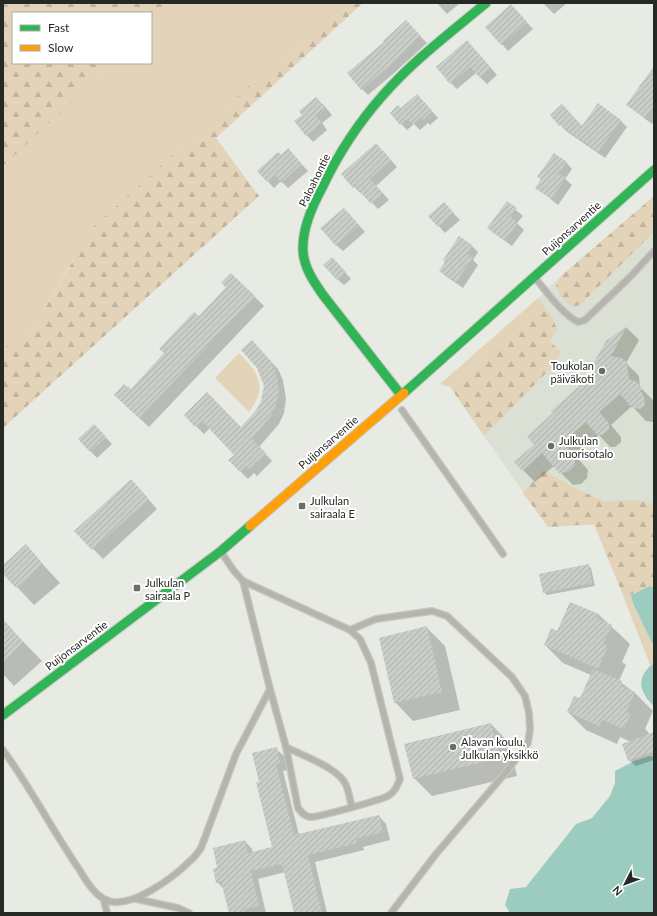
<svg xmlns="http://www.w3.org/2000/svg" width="657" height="916" viewBox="0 0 657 916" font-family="Lato,sans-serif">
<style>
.built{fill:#dae0d3}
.green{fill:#e2d3b9}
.forest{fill:url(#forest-firs)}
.water{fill:#9cccc0}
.shadow{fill:#0003}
.building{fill:url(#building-hatch)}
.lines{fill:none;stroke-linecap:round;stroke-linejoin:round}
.lane-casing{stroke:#c5c7c2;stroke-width:8}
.fast-casing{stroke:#c5c7c2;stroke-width:11}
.slow-casing{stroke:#c5c7c2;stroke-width:11}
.lane{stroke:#b6b5ad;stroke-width:5.5}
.fast{stroke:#30b455;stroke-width:9}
.slow{stroke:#ff9f0a;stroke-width:9}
.poi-dot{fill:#6b6d67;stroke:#fff;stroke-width:1.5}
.labels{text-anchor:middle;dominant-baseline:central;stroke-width:4;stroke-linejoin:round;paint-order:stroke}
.street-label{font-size:11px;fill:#272924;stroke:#fff}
.poi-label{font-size:11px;fill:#272924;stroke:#fff;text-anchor:start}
</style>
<defs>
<pattern id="forest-firs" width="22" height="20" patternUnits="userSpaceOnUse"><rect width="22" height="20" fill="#e2d3b9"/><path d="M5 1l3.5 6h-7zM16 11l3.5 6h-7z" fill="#c2b59f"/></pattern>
<pattern id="building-hatch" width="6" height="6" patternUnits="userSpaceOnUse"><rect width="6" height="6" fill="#c9cdc8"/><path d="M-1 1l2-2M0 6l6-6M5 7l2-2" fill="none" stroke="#adb0ac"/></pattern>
</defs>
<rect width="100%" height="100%" fill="#e8ebe4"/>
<polygon class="built" points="654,209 654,522 548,527 484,436 555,364 561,352 550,341 551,315 538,298 561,276 556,285"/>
<g class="green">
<polygon points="178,3 353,3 240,93 210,136 174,154 73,259 35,326 3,349 3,166 113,63 151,63 151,28"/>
<polygon points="538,298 545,307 450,387 440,384"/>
<path d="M239,353C259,373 268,387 249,412L215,378Z"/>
<polygon points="631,595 633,605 654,647 654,663 650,665 624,598"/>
</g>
<g class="forest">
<polygon points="3,3 178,3 151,28 151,13 13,13 13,63 113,63 3,166"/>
<polygon points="353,3 363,3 216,138 259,196 3,428 3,349 35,326 91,229 174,154 210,136 240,93"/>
<polygon points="654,196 654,232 580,305 572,307 559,294 556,285 561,276"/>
<polygon points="545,307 551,315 557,329 550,341 561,352 555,364 484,436 450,387"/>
<polygon points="543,470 575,488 603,501 637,500 654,504 654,587 650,586 624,598 594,524 548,527 523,493"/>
</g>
<g class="water">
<polygon points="650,586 654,587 654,647 633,604 631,595"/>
<path d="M654,663V707C650,702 645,697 643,691C638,680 645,669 654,663Z"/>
<polygon points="650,756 654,757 654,913 510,913 505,905 510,889 526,887 576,824 592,818 610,796 615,783 615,771 634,761"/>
</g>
<g class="shadow">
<polygon points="437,3 460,3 447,14"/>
<polygon points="543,3 567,3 554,14"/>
<polygon points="517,12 533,29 508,51 487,27"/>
<polygon points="412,28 427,43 393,74 368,95 362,89"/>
<polygon points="473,48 497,75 487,84 476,73 457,89 451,83"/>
<polygon points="654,81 654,121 652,124 627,105"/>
<polygon points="423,101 438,118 430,125 428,123 420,130 414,124 407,130 391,113"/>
<polygon points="323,104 332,115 322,123 327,130 313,142 295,122"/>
<polygon points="562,105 583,127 599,105 621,121 627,127 605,158 566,131 551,115"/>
<polygon points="383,151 397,167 376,186 389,200 378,209 362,192 360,193 343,174"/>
<polygon points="281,156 294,156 308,171 288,188 281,181 274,188 258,171"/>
<polygon points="566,162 572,169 565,179 572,185 558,205 536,187 542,180 538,176"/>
<polygon points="507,203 523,216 517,223 524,230 512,246 495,234 489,228"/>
<polygon points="450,210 460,220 445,233 430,216"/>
<polygon points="350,215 365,232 343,251 336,245"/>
<polygon points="459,238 472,246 478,252 473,260 478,265 463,288 447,277 440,271"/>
<polygon points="338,264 351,279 344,285 337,279"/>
<polygon points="227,288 254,296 264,306 149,427 125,405 131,391"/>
<polygon points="627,328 639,340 626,363 639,376 640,387 654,401 653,405 654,407 654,420 653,422 646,421 632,406 611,425 621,437 621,442 615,447 610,447 599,435 575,455 588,470 587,478 581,484 573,485 554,466 535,482 523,470 536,445 554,413 595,373 607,342"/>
<polygon points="259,349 278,369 283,380 286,399 284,413 279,424 259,447 272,461 257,476 254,473 248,479 230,461 236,455 210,428 204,434 185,415 241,428 258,410 262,402 265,386"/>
<polygon points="94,425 112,444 97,458 79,439"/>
<polygon points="140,490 157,509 103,559 76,531"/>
<polygon points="26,546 60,583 34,605 3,572 3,566"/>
<polygon points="588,565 591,568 595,586 547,595 544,592"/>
<polygon points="570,603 599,615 630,644 622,662 626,665 619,681 635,693 653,711 645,729 649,733 647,736 654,733 654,760 636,766 629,760 631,742 620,737 617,744 586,730 568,712 581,700 591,675 563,663 545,645 558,632"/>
<polygon points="6,624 42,661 14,686 3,674 3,627"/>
<polygon points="426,627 445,646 460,710 413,721 395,702"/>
<polygon points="491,724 509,743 517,776 432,796 414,778"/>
<polygon points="276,749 284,756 288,770 283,771 299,835 379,816 386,824 390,840 363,847 364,850 315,862 327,913 295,913 285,872 258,879 266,913 230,913 224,889 217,882 218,868 245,841 252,849 253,853 273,848 260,782"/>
</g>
<g class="building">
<polygon points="511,4 527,22 501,45 485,27"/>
<polygon points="406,20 421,36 387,68 361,90 347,73 384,42 383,41"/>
<polygon points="467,40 491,68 480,78 470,67 450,84 436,67"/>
<polygon points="654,66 654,106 645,118 626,105"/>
<polygon points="417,94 432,111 423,120 421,117 413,124 407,119 400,125 390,113 398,105 401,108"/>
<polygon points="316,97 326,108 316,116 322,123 306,136 294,121 302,115 299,111"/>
<polygon points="598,103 621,120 598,152 560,125 559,126 550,115 562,104 582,126"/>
<polygon points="376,143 391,160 370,179 383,193 371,204 355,186 353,188 341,174"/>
<polygon points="288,148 302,164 281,183 275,175 267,182 257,171 278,152 281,155"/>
<polygon points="554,153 567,162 558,173 566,178 551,199 535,188 541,179 537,177"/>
<polygon points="507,201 517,208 511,217 518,223 505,241 487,228"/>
<polygon points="444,202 454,213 438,227 428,216"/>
<polygon points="344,208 359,225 336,246 320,228"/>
<polygon points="459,236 472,245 467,254 473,258 456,282 439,271 445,262 443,260"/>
<polygon points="332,257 346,272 337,280 323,265"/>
<polygon points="231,273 255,296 139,418 114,395 124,384 131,389 164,353 159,349 170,337 194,312 199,316 226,287 221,283"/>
<polygon points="627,326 611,356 622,358 627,363 629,379 637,382 642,388 641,392 644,396 645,405 640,409 632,408 620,394 599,412 609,423 609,429 602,435 597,435 586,422 563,442 575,457 575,465 568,472 559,473 542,453 522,471 514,462 534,445 527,436 553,413 551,411 594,373 590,369 606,341"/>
<polygon points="252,340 270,360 276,372 279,391 276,405 271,416 252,439 266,453 249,469 246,466 240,472 228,460 234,455 202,421 195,427 184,415 207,392 241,427 257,409 261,401 264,386 257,368 241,350"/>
<polygon points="94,424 106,437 90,452 78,439"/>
<polygon points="131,479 149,499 92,550 74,531"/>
<polygon points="26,544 43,564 16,588 3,574 3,565"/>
<polygon points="589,564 592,583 543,593 539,574"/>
<polygon points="570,602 599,614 597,618 612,625 603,644 608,646 598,669 544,645 551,628 557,631"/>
<polygon points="3,619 24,643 3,662"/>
<polygon points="427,626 442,692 394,703 379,638"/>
<polygon points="593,669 622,681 621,686 635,692 626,712 631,714 624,729 602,720 599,726 567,712 574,696 580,698"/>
<polygon points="491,723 500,758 413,779 404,744"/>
<polygon points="654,732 654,751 628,761 622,744"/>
<polygon points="277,747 280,763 276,764 294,835 379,815 383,832 356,839 357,843 308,855 322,913 294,913 282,864 251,871 259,906 245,909 245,911 237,913 229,913 221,881 216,883 213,869 217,867 213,848 245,840 248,853 272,847 256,782 259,782 252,753"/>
</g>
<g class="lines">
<defs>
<g id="lane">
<path d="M535,278C547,292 562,314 578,322L585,320L630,277L654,251"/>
<polyline points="402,410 503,554"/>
<path d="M221,552L234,571L243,581L350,630L360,639L371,663L400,779C397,786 395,792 388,796C380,800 316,818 310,817C304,816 301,812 298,808L286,747L270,689"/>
<polyline points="350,630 376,619 432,611 447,616 512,677 525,696 529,713 530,729 528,743 507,771 436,854 391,913"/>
<path d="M286,747C303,756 339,768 346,785C349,792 350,800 352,807"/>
<path d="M3,750C31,788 52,830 79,869C85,879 93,893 104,899C128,913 175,876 191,860C195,857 198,852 201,848L236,754L270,689L243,581"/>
<polyline points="136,899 178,908 189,913"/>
<polyline points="104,900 107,913"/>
</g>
<g id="fast">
<polyline points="404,393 654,170"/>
<path d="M401,395L323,295C314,282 304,268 303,251C302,229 312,207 322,188C338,154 359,122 384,94C414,60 451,32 486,3"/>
<polyline points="3,715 221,551 250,526"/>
</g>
<polyline id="slow" points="250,526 404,393"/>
</defs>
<use href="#lane" class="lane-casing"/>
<use href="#fast" class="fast-casing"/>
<use href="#slow" class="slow-casing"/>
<use href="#lane" class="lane"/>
<use href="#fast" class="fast"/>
<use href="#slow" class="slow"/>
</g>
<g class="poi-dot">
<circle cx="602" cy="371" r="4"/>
<circle cx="551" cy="446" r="4"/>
<rect x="298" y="502" width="8" height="8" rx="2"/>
<rect x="133" y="584" width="8" height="8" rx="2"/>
<circle cx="453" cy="747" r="4"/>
</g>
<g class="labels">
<g class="street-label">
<text transform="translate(314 180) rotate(-64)">Paloahontie</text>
<text transform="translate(571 228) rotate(-42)">Puijonsarventie</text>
<text transform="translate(328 442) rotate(-41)">Puijonsarventie</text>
<text transform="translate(76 645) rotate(-37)">Puijonsarventie</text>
</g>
<g class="poi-label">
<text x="594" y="365" text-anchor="end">Toukolan<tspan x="594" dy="13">päiväkoti</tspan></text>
<text x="559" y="440">Julkulan<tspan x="559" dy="13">nuorisotalo</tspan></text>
<text x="310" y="500">Julkulan<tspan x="310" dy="13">sairaala E</tspan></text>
<text x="145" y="582">Julkulan<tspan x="145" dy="13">sairaala P</tspan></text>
<text x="461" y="741">Alavan koulu,<tspan x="461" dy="13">Julkulan yksikkö</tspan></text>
</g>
</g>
<rect width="657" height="916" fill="none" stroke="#272924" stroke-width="8"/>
<rect x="12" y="12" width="140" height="52" fill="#ffffff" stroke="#a9a9a7"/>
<rect x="20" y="25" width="20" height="6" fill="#30b455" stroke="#a9a9a7"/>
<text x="48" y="32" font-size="12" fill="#272924">Fast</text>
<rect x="20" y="45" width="20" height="6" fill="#ff9f0a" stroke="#a9a9a7"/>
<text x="48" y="52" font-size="12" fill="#272924">Slow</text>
<g transform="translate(625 884) rotate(228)" stroke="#ffffff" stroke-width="3" paint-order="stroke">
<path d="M0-3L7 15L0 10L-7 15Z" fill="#272924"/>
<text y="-6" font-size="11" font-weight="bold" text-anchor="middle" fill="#272924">N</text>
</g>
</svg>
